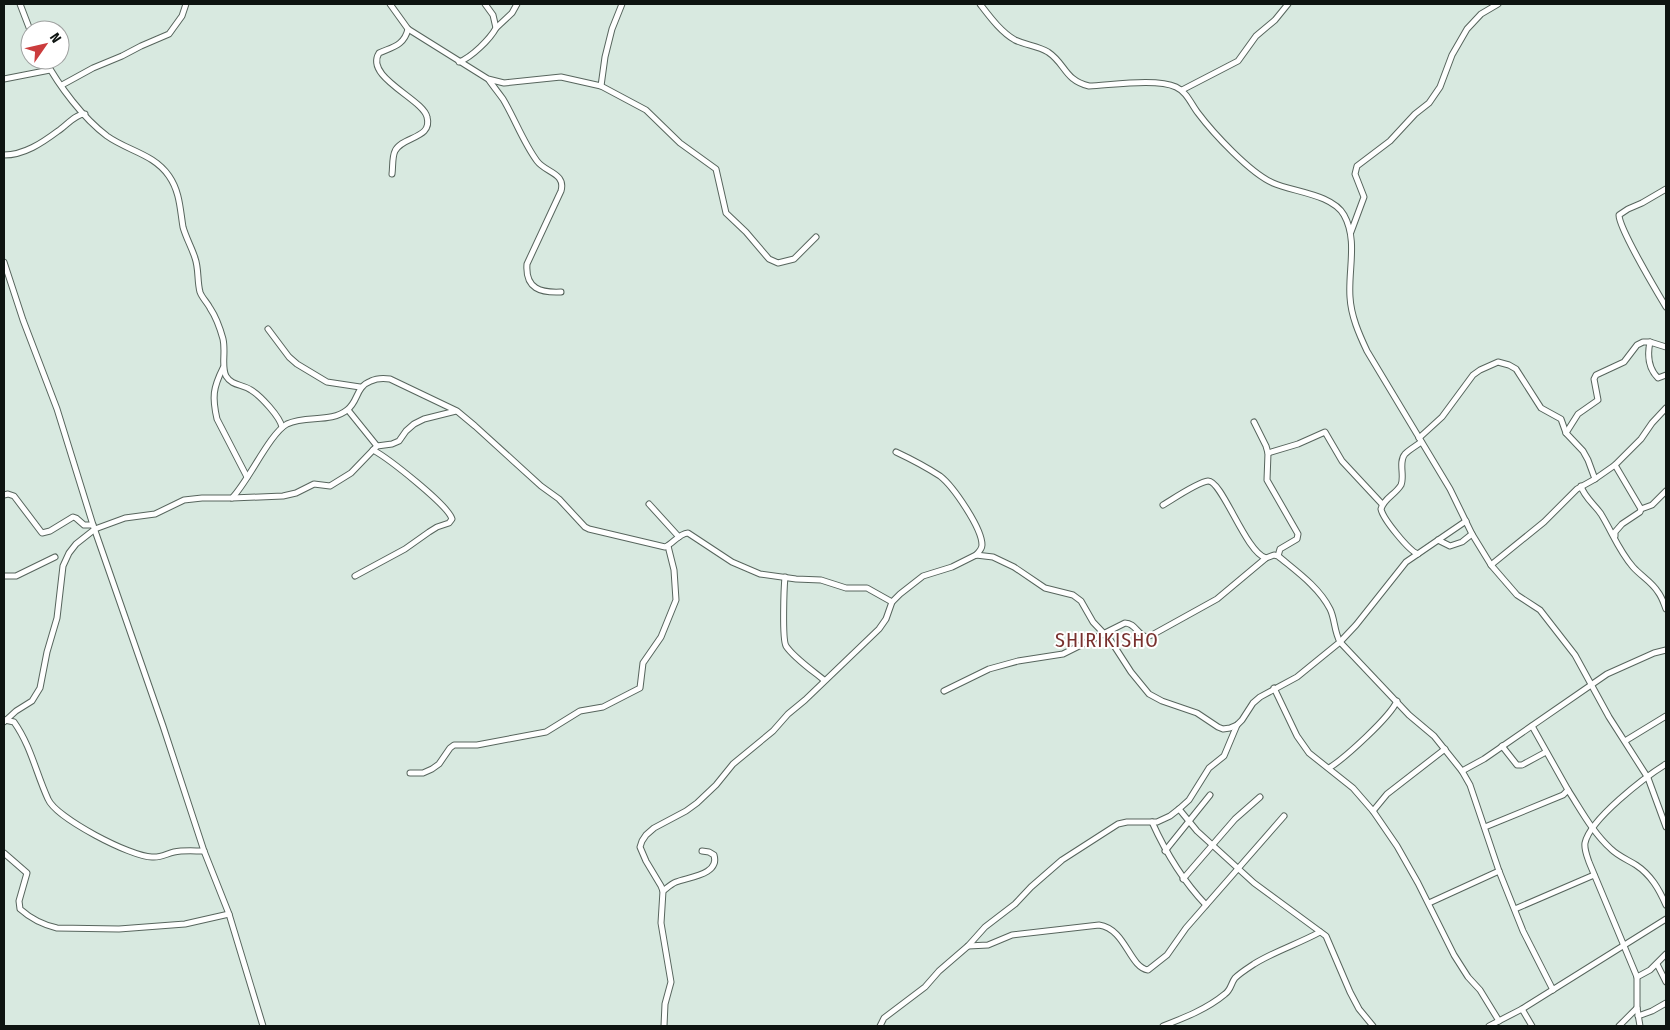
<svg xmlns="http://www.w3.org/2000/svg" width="1670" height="1030" viewBox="0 0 1670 1030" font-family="'Fira Sans Condensed',sans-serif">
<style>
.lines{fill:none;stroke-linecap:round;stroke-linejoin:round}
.street-casing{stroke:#57655d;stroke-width:7}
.street{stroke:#fff;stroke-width:5}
.labels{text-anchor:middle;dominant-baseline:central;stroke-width:4;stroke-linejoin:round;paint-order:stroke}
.quarter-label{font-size:20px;letter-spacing:1px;fill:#78312e;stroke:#fff}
</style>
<rect width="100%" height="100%" fill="#d8e9e0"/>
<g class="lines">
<defs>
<g id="street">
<polyline points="20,4 30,30"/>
<polyline points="390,4 408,29 488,79 504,83 561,77 601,86 646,110 680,143 716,169 726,213 746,232 769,259 778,263 794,259 816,237"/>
<path d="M980,4C990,17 1001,32 1015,40C1025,45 1038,46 1048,52C1066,64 1064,80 1089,86C1112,85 1157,78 1176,87C1187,92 1191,104 1198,113C1213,133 1250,173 1273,183C1293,192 1332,194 1344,215C1358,240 1348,270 1350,297C1351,316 1359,334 1367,351L1450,489L1472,534L1491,565L1517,595L1540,610L1575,655L1609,717L1648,778L1666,827"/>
<polyline points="496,28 512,13 517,4"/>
<path d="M45,60C59,86 83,118 107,136C128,151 154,154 169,176C180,192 180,209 183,227C186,238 192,248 195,258C199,269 197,281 200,292C202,298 207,302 210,308C216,317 220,328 223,339C226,352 221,367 226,376C232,386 242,384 251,390C261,396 280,417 282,427"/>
<path d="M459,62C472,57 490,39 496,28L493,15L485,4"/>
<polyline points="4,79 50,70"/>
<path d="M489,80C493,86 498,92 503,99C515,119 523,142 537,161C546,173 566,173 561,191L527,264C525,289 541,293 561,292"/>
<polyline points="62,85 93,68 122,56 141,46 169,34 182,16 186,4"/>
<polyline points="601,86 605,57 612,29 622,4"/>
<polyline points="1182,90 1238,61 1256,36 1275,20 1288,4"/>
<path d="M4,155C24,155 42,143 58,131C66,126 75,114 85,114"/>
<path d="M392,174C393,167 392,157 395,151C402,136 433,139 427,117C423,99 364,77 379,53C392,47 404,46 408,29"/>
<path d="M1666,189L1642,203L1628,209L1619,215C1619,228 1657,292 1666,307"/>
<polyline points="1351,232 1364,197 1355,174 1357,166 1390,141 1415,114 1429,103 1440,87 1452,55 1467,29 1481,14 1498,4"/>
<polyline points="4,262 23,320 57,409 93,525 163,726 204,851 229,914 263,1026"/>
<polyline points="268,329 289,357 297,364 327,382 360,387"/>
<path d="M1650,342C1647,356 1648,368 1658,378L1666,375"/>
<path d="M223,368C213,388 212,397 217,419L247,477"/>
<polyline points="348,410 377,446"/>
<polyline points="1254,422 1266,446 1268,453 1267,480 1298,534 1297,539 1280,549 1278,556"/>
<polyline points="1566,433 1578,414 1598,400 1594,379 1596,375 1624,362 1637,345 1643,342 1650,342 1666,347"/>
<polyline points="1419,438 1442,417 1473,375 1480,370 1498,362 1509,365 1516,369 1541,408 1561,419 1566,433 1583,451 1588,460 1595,479"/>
<path d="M896,452C911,459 926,467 940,476C953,486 982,528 982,545C982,549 979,552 976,555"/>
<polyline points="1268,453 1298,444 1325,432 1342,461 1382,504"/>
<polyline points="1615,465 1641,509 1640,512 1622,524 1615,532 1615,536"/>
<path d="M1581,486C1584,497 1595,505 1601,514C1612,532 1619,551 1633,567C1641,576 1652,582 1658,592C1662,597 1664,604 1666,609"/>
<polyline points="4,495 8,494 14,496 42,533 50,531 73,517 76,518 84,525 93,525"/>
<polyline points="232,498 283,496 296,493 314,484 330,486 351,473 377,446 392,444 399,441 406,431 414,424 424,419 456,411"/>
<polyline points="649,504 679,537"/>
<path d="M1163,505C1173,499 1198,482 1208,481C1222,480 1246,553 1266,558"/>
<polyline points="1641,509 1652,505 1666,491"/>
<polyline points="1438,540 1450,546 1462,542 1472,534"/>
<path d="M1418,554C1409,551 1383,519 1381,509C1384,498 1395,495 1401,485C1405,476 1398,462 1405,454C1410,449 1416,446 1421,442"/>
<polyline points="1491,565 1544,522 1577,489 1595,479 1615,465 1641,439 1652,423 1666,408"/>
<polyline points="4,576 16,576 55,557"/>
<path d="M355,576L405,549L429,532L437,527L449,523L452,519C448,505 388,458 373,450"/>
<path d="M785,577C784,587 782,639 786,646C794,658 813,671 824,680"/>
<polyline points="1274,688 1297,736 1309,753 1353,788 1373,811 1397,846 1418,883 1454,955 1468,977 1480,990 1499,1021"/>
<path d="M944,691L989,669L1018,661L1063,654L1125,623C1135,623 1137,634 1146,637L1152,635L1217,599L1266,558L1274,555L1278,556C1296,571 1319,587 1330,609C1335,619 1334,631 1340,642L1409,715L1434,736L1462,771L1470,785L1499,871L1523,931L1553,990"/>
<path d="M5,720L14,722C31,746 36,773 48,799C56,818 131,857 152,857C160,858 166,854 174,852C183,850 194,851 204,851"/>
<path d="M4,722L16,711L32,701L40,688L47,652L57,618L63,566L69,553L76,544L95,529L125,518L155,514L184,500L202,498H232C248,482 270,433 287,424C306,415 331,423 347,410C359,401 355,387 371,381C377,378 383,378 390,379L457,411L475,426L541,486L559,499L585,527L589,529L665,547C674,543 678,534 688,533L732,562L760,574L796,579L821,580L846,588H867L892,602"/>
<polyline points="1625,741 1666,716"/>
<polyline points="1502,746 1517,765 1522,765 1546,752"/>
<path d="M1329,768C1345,758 1390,717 1397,701"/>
<polyline points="1462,771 1484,759 1607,674 1654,653 1666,650"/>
<polyline points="410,773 423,773 432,769 439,764 450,748 454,745 477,745 546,732 580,711 603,707 640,688 643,663 661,637 676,600 674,570 668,546"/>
<path d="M1568,790C1581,810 1593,833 1611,849C1618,856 1628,860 1636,865C1651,875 1659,889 1666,905"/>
<polyline points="1179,809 1197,831 1254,883 1326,936 1350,992 1359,1009 1373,1026"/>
<polyline points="1373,811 1387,794 1445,749"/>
<path d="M1152,822C1166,853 1182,880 1206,905"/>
<polyline points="1485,827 1563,795 1568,790 1532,726"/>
<polyline points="1165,851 1210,795"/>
<path d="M4,853L27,873L19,901L20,909C30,918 44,925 57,928L119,929L185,924L229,914"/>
<polyline points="1183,879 1235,819 1260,797"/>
<path d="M663,891C667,888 671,884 676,882C688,877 720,875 714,855L709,852L702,851"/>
<polyline points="1429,903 1499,871"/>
<polyline points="1515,909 1594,875"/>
<path d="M968,946L988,945L1012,935L1099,925C1126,929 1129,967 1148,970L1167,955L1186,928L1284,816"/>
<polyline points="1657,964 1666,982"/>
<polyline points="1637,977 1650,970 1666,954"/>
<polyline points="1522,1009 1532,1026"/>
<polyline points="1638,1016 1652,1011 1666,1003"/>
<polyline points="664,1026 665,1004 671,982 661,923 663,891 661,886 646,861 640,847 642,841 646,835 654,828 686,811 697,803 716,785 733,764 773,731 788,714 805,700 879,629 886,619 892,602 900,594 923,576 952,567 976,555 993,557 1014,567 1045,588 1073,595 1081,601 1093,622 1111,641 1131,672 1149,694 1162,701 1197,713 1218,727 1223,729 1230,728 1237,725 1242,720 1253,703 1260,697 1297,677 1340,642 1356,625 1406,562 1466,521"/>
<polyline points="880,1026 884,1018 925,987 939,971 968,946 985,927 1015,904 1031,887 1062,860 1118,824 1127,822 1157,822 1170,816 1179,809 1189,800 1209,768 1224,756 1237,725"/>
<path d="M1163,1026C1184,1018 1207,1009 1225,994C1231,990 1231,983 1235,978C1240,973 1248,968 1254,964C1275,951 1298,944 1320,932"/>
<polyline points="1489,1026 1522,1009 1666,919"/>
<polyline points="1619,1026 1637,1008"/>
<path d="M1640,1026L1637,1008V977L1589,862C1587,856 1584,849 1585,843C1590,819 1645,777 1666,764"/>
</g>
</defs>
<use href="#street" class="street-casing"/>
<use href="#street" class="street"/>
</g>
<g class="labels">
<g class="quarter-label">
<text x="1107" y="640">SHIRIKISHO</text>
</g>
</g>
<rect width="1670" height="1030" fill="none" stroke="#0e1411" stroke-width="10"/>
<g transform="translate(45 45) rotate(56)"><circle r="24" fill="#ffffff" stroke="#9fa1a0"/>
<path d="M0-4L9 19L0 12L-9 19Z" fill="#cb3c3d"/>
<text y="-8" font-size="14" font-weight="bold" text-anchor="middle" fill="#0e1411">N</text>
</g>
</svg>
